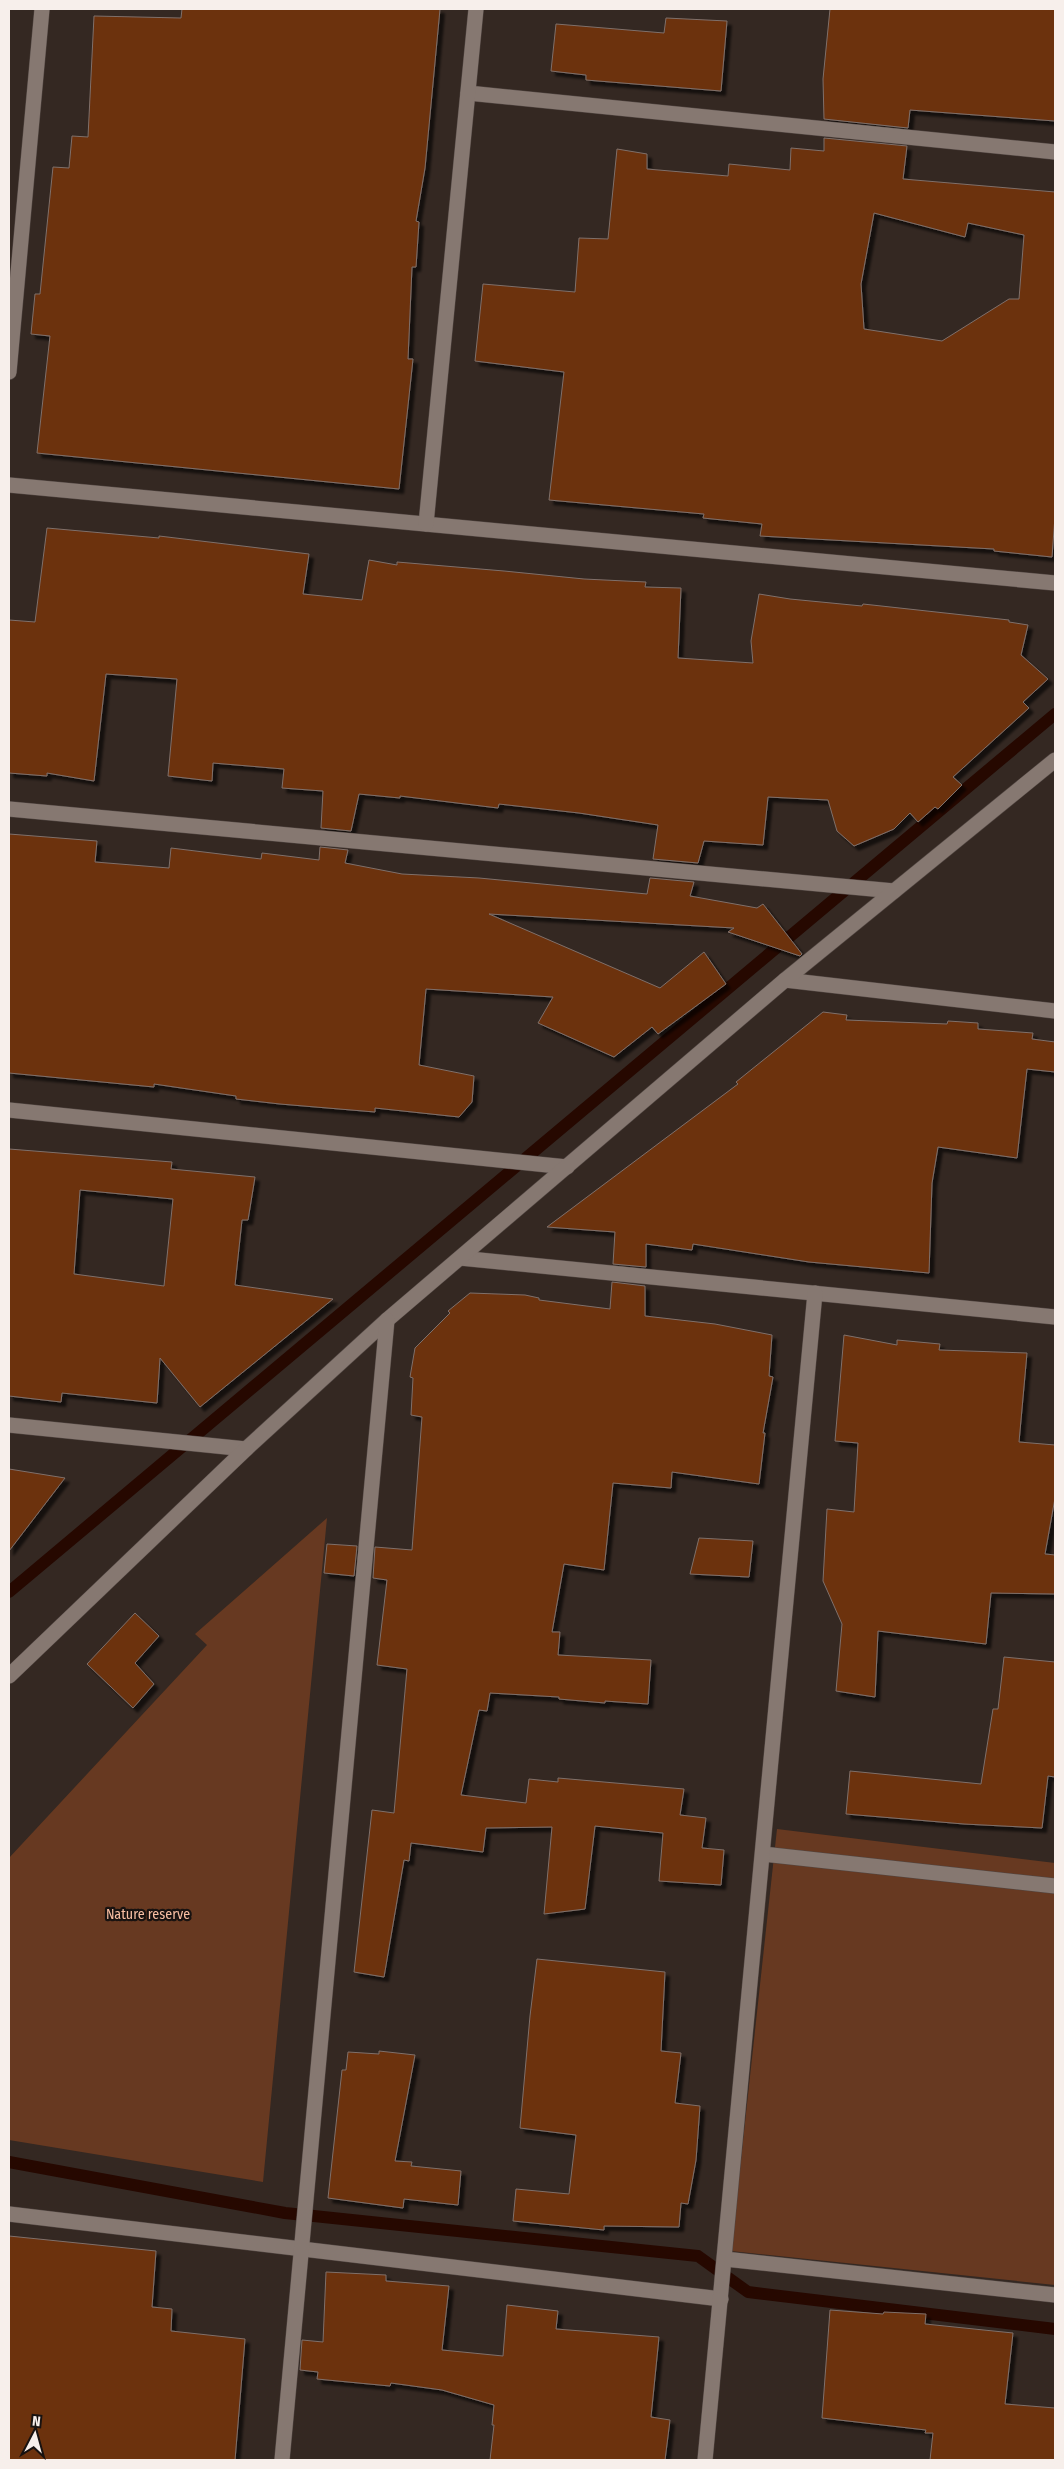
<svg xmlns="http://www.w3.org/2000/svg" width="1064" height="2469" viewBox="0 0 1064 2469" font-family="'Fira Sans Condensed',sans-serif">
<style>
.green{fill:#673921}
.lines{fill:none;stroke-linecap:round;stroke-linejoin:round}
.stream{stroke:#260800;stroke-width:12}
.building{fill:#6c300d;stroke:#7f706a;fill-rule:evenodd;filter:url(#shadow)}
.minor-casing{stroke:#514642;stroke-width:16}
.minor{stroke:#867871;stroke-width:15}
.labels{text-anchor:middle;dominant-baseline:central;stroke-width:4.5;stroke-linejoin:round;paint-order:stroke}
.park-label{font-size:14px;fill:#f8bfa3;stroke:#181210}
</style>
<defs>
<filter id="shadow"><feDropShadow dx="4.5" dy="4.5" stdDeviation="1" flood-color="#0009"/></filter>
</defs>
<rect width="100%" height="100%" fill="#342822"/>
<g class="green">
<polygon points="327,1518 263,2182 9,2140 9,1858 207,1645 195,1634"/>
<polygon points="777,1829 1055,1863 1055,2285 731,2251"/>
</g>
<g class="lines">
<g class="stream">
<polyline points="9,1592 1055,714"/>
<polyline points="9,2162 285,2213 698,2256 748,2292 1055,2329"/>
</g>
</g>
<g class="building">
<polygon points="182,9 440,9 425,168 416,221 419,222 416,267 412,267 408,359 413,359 399,489 37,453 50,336 31,334 35,294 40,294 53,167 69,168 72,136 88,137 94,16 181,18"/>
<polygon points="830,9 1055,9 1055,121 910,110 908,128 824,119 823,79"/>
<polygon points="666,18 727,21 721,91 586,80 586,75 551,71 556,24 664,33"/>
<path d="M824,138L907,146L903,179L1055,192V516L1052,557L994,551V549L760,536L762,524L703,518L704,514L549,500L564,372L475,361L483,284L575,292L579,238L608,239L617,149L647,154V169L728,176L729,164L790,170L791,148L824,151ZM874,213L965,237L968,223L1024,235L1019,299H1009L942,341L864,329L861,284Z"/>
<polygon points="47,528 159,538 159,536 309,554 303,594 362,600 369,560 397,565 397,562 504,571 584,579 646,582 645,587 681,588 678,658 753,663 751,641 759,594 790,599 862,606 863,604 1009,620 1009,622 1028,625 1021,655 1048,679 1023,702 1029,708 953,777 962,785 938,809 935,807 918,822 910,813 894,829 854,846 837,831 828,800 768,797 763,845 704,841 698,863 653,859 658,825 579,813 499,804 498,808 400,796 400,798 359,794 351,831 321,828 323,791 282,788 284,769 213,763 212,781 168,776 177,679 106,674 94,781 47,773 47,776 9,773 9,620 35,622"/>
<polygon points="9,834 97,841 95,862 169,868 171,848 261,859 262,853 319,860 320,847 348,850 345,863 402,874 479,878 647,894 650,878 694,882 690,896 757,908 763,904 802,954 800,956 728,932 734,928 489,914 660,988 704,952 726,984 658,1034 652,1027 614,1057 538,1023 553,997 426,989 419,1065 474,1076 472,1102 459,1117 375,1108 375,1112 280,1104 236,1099 236,1096 154,1084 154,1087 9,1073"/>
<polygon points="823,1012 847,1015 846,1020 947,1024 948,1021 978,1023 978,1029 1033,1033 1032,1039 1055,1042 1055,1072 1027,1069 1017,1158 938,1147 932,1183 929,1273 809,1262 693,1244 692,1250 646,1244 646,1267 613,1264 615,1232 547,1227 738,1084 736,1082"/>
<path d="M9,1149L172,1162L171,1169L255,1177L248,1220H242L235,1285L333,1299L200,1407L160,1358L157,1403L62,1393L61,1402L9,1396ZM80,1190L173,1199L164,1286L74,1274Z"/>
<polygon points="612,1282 645,1286 645,1316 715,1324 772,1335 769,1376 773,1377 763,1433 765,1433 759,1484 672,1472 671,1488 613,1483 604,1570 564,1564 552,1632 560,1632 558,1655 651,1660 648,1704 605,1701 605,1703 559,1699 559,1697 490,1693 487,1711 479,1710 461,1795 526,1803 529,1779 558,1782 558,1778 684,1789 680,1815 706,1818 702,1848 724,1850 721,1885 659,1881 663,1833 595,1826 585,1909 544,1914 552,1827 486,1828 483,1852 411,1843 409,1861 404,1860 384,1977 354,1972 372,1810 394,1813 407,1669 377,1665 387,1580 373,1578 375,1547 412,1550 422,1417 411,1415 413,1378 410,1377 415,1348 450,1313 448,1311 470,1293 525,1295 539,1298 539,1300 610,1309"/>
<polygon points="844,1335 897,1345 897,1340 940,1344 939,1350 1027,1353 1019,1442 1055,1445 1055,1498 1045,1554 1055,1555 1055,1594 991,1593 986,1644 878,1631 875,1697 836,1691 842,1624 823,1581 827,1509 854,1512 858,1443 835,1441"/>
<polygon points="9,1469 65,1478 9,1551"/>
<polygon points="699,1538 753,1541 749,1577 690,1574"/>
<polygon points="327,1544 357,1546 354,1576 324,1573"/>
<polygon points="135,1613 159,1636 135,1663 154,1684 133,1708 87,1664"/>
<polygon points="1004,1657 1055,1662 1055,1777 1048,1776 1042,1828 964,1824 846,1814 850,1771 981,1784 993,1709 998,1709"/>
<polygon points="537,1959 665,1972 661,2051 681,2053 675,2103 700,2106 696,2160 688,2204 681,2203 679,2227 604,2226 604,2230 513,2221 516,2189 569,2194 576,2135 520,2128 530,2016"/>
<polygon points="379,2051 415,2055 395,2161 412,2162 411,2166 461,2171 458,2205 404,2199 403,2208 328,2198 342,2070 346,2070 348,2052 379,2054"/>
<polygon points="9,2236 156,2251 152,2307 172,2309 171,2331 245,2339 235,2460 9,2460"/>
<polygon points="326,2272 386,2275 386,2281 449,2286 442,2350 503,2356 507,2305 558,2311 556,2329 659,2337 651,2417 670,2420 665,2460 490,2460 494,2425 492,2425 494,2405 442,2390 391,2383 390,2386 317,2379 318,2372 300,2370 302,2340 323,2342"/>
<polygon points="830,2310 883,2314 884,2312 926,2314 925,2324 1013,2333 1005,2404 1055,2408 1055,2460 930,2460 933,2433 925,2433 926,2430 822,2418"/>
</g>
<g class="lines">
<defs>
<g id="minor">
<polyline points="468,93 1055,152"/>
<polyline points="9,372 42,9"/>
<polyline points="9,485 1055,583"/>
<polyline points="426,524 476,9"/>
<polyline points="9,809 894,891"/>
<polyline points="785,980 1055,1011"/>
<polyline points="9,1110 567,1167"/>
<polyline points="460,1258 1055,1317"/>
<polyline points="9,1425 246,1449"/>
<polyline points="9,1676 246,1449 387,1320 785,980 1055,760"/>
<polyline points="763,1854 1055,1886"/>
<polyline points="9,2214 721,2299"/>
<polyline points="725,2259 1055,2295"/>
<polyline points="282,2460 387,1320"/>
<polyline points="705,2460 815,1293"/>
</g>
</defs>
<use href="#minor" class="minor-casing"/>
<use href="#minor" class="minor"/>
</g>
<g class="labels">
<g class="park-label">
<text x="148" y="1914">Nature reserve</text>
</g>
</g>
<rect width="1064" height="2469" fill="none" stroke="#f7efeb" stroke-width="20"/>
<g transform="translate(35 2434) rotate(6)" stroke="#181210" stroke-width="4" paint-order="stroke">
<path d="M0-4L9 19L0 12L-9 19Z" fill="#f7efeb"/>
<text y="-8" font-size="14" font-weight="bold" text-anchor="middle" fill="#f7efeb">N</text>
</g>
</svg>
